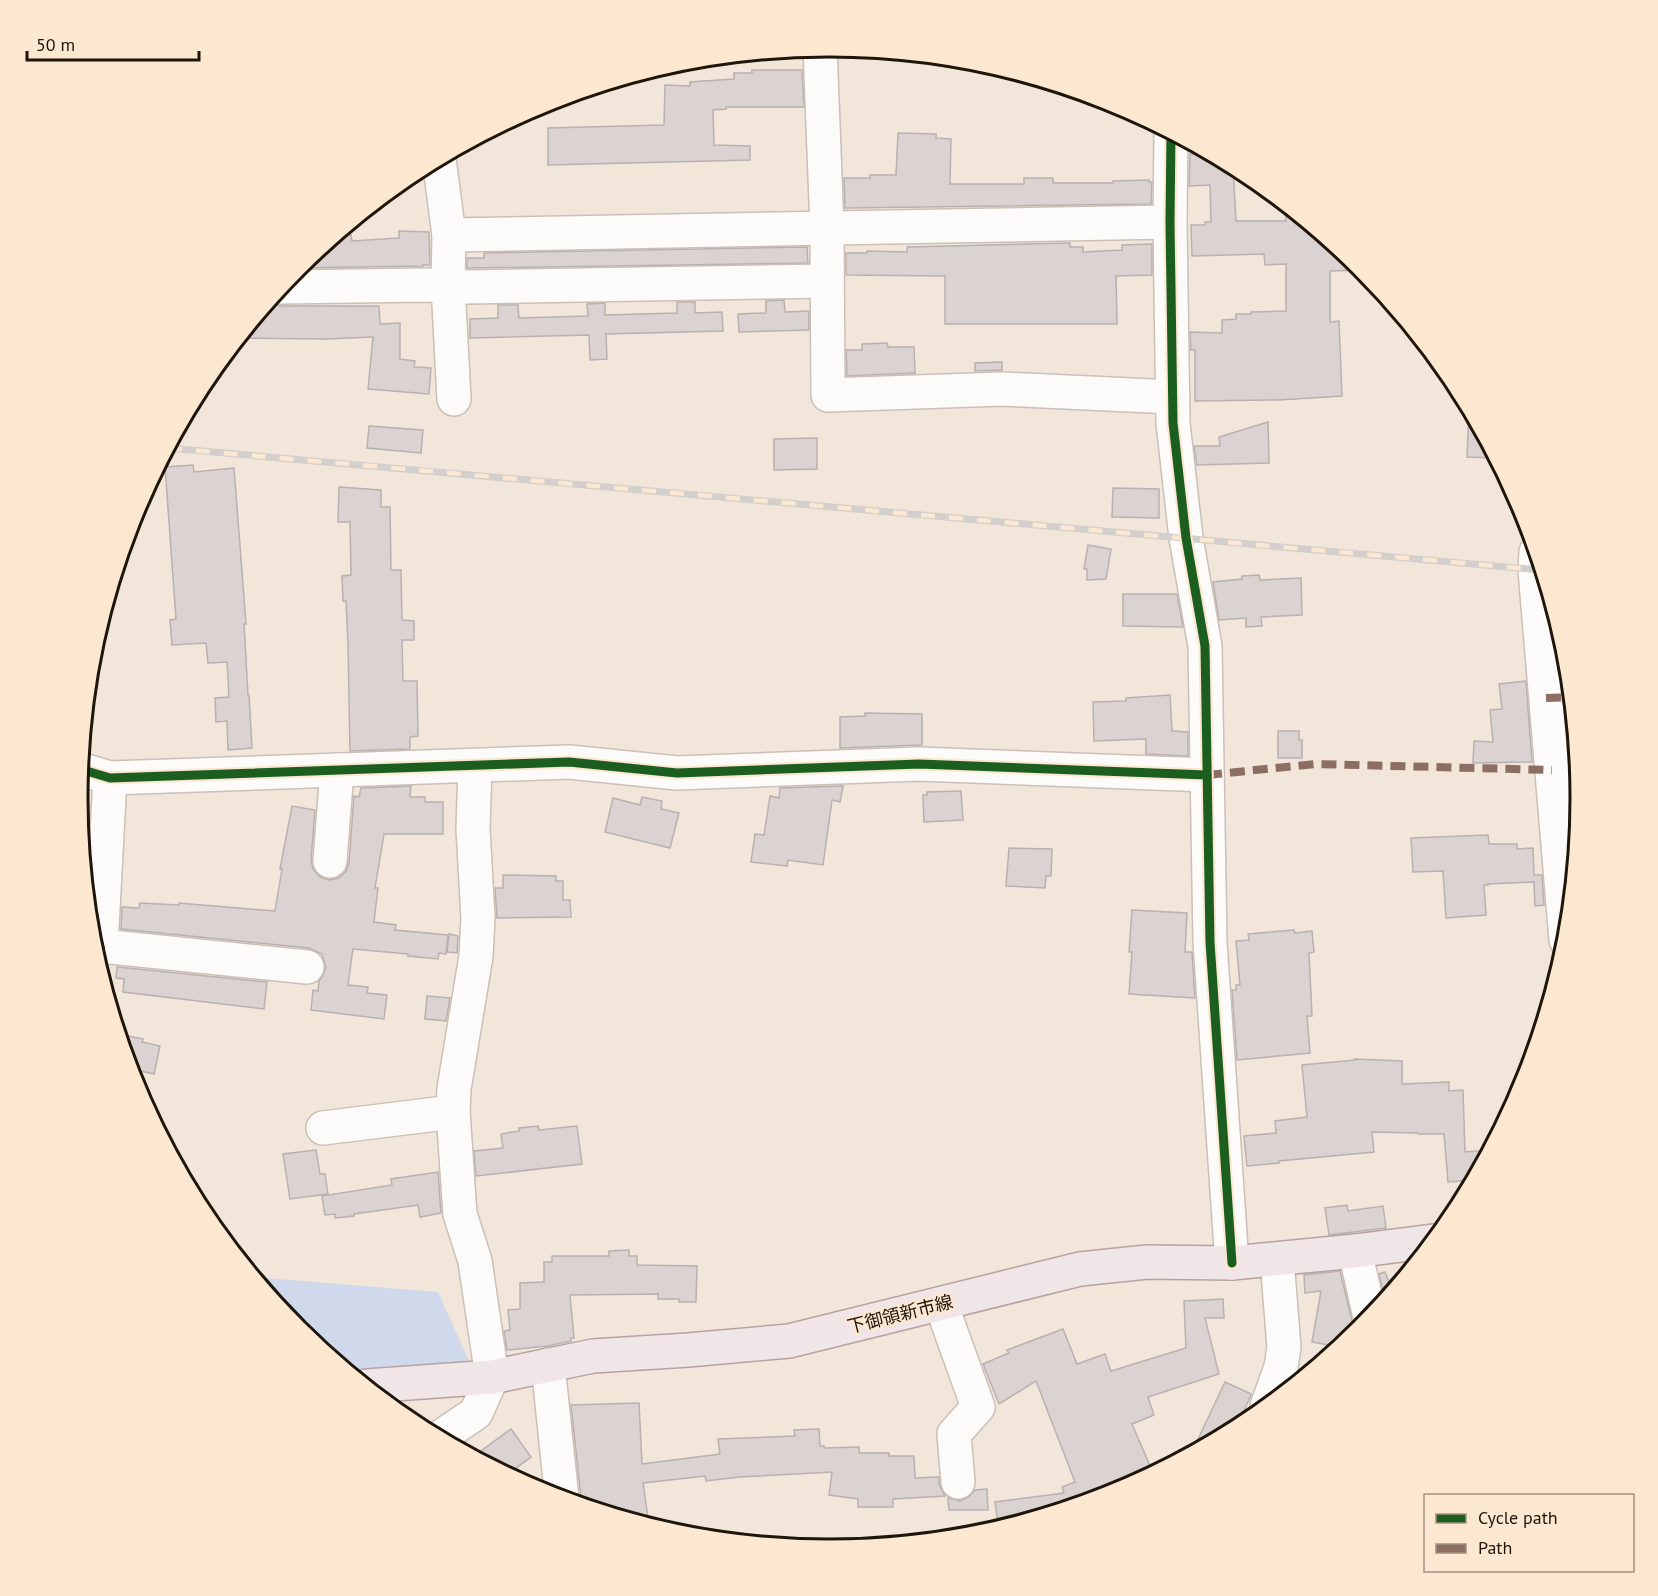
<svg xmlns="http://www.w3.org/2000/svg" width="1658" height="1596" viewBox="0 0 1658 1596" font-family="'PT Sans','Noto Sans JP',sans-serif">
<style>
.water{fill:#d0d9ec}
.building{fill:#dbd2d2;stroke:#b9b0b0;stroke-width:1.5}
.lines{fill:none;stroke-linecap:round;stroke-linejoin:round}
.minor-casing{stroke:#cac0b6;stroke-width:36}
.major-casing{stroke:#b7a2a0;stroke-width:36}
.minor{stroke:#fdfbf9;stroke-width:33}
.major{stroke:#f0e6e7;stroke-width:33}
.rail-casing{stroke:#d3cfcc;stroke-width:7}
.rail{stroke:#fce7d0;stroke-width:4.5;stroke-dasharray:14;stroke-linecap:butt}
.quiet{stroke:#8d6e63;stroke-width:8;stroke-dasharray:15 8;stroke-linecap:butt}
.cycleway-casing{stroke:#fce7d0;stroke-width:13}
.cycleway{stroke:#1b5e20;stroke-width:9}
.labels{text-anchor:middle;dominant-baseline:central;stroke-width:5;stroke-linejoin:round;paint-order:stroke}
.street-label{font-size:18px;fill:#1e150b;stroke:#fce7d0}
.rim{fill:none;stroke:#1e150b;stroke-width:3}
</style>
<rect width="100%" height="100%" fill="#f2e6da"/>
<polygon class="water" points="254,1277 438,1292 470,1363 347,1370 297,1329"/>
<g class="building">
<polygon points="752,70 802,70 804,107 726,107 726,109 713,110 714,145 750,146 750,160 548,165 548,128 664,125 665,85 690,86 690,82 734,79 734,73 752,73"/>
<polygon points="898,133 936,134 936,138 951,139 950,184 1024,184 1024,178 1053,178 1053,183 1113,183 1113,181 1149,180 1149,182 1152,182 1151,204 845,208 844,178 870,178 870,175 896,175"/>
<polygon points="1190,154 1210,154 1233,166 1236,221 1286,221 1285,205 1364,270 1330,271 1330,322 1339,321 1342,396 1279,400 1195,401 1195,350 1191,350 1190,332 1222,333 1222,320 1236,319 1236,314 1251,314 1251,312 1286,311 1286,264 1265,265 1264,254 1192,256 1191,225 1205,225 1205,222 1211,222 1210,185 1189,186"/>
<polygon points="399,231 429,232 430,265 423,265 423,266 296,268 335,236 351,235 352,241 399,238"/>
<polygon points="1070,243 1070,247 1083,247 1083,252 1122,250 1122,245 1152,244 1152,275 1116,276 1117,324 945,324 945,276 846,275 846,253 867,253 867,251 907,252 907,247"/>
<polygon points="807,247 808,263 467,268 467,258 484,258 484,253"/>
<polygon points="784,300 785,312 809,311 809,330 739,332 738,314 766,313 766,301"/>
<polygon points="269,301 272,304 281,306 379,306 380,324 400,323 400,359 415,361 414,367 431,368 429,394 368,389 373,337 325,339 239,338"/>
<polygon points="677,302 695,302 695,313 722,312 723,331 606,334 607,359 590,360 589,335 470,338 470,319 498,318 498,305 518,305 519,318 588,316 587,304 605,303 605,315 677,313"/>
<polygon points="887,343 888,347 914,347 915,373 847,376 846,350 862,350 862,344"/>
<polygon points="1002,362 1002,370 975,371 975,363"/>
<polygon points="1469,409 1478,426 1496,458 1467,457"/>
<polygon points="1268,422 1269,463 1197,465 1194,446 1220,446 1219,437"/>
<polygon points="369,426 423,430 421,453 367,448"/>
<polygon points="817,438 817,469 774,470 774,439"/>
<polygon points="193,465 194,472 234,468 246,624 244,624 248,695 249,695 252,748 228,750 227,721 216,722 215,698 229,697 227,662 208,663 206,643 172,645 170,620 176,619 165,467"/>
<polygon points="339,487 381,490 381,507 390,507 391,570 401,570 402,620 414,621 414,640 402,640 403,681 417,681 418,736 410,737 410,749 350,751 348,642 346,601 343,601 342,576 351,575 350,522 338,522"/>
<polygon points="1113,488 1159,489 1159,518 1112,517"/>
<polygon points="1088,545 1111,549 1106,579 1087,580 1087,569 1084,569"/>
<polygon points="1259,575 1260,580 1301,578 1302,615 1261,617 1262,626 1246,627 1246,618 1219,620 1213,582 1242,579 1242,576"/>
<polygon points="1123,594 1177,594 1183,627 1123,626"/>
<polygon points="1526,681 1532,762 1473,763 1474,741 1493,742 1490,710 1502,709 1499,684"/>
<polygon points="1170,695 1172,731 1188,732 1188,756 1146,754 1146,739 1094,741 1093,702 1126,701 1126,698"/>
<polygon points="865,713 922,714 922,745 840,748 840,717 865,716"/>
<polygon points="1278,731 1299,731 1299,740 1302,740 1302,758 1278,758"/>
<polygon points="411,786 410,797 425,797 425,802 443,802 443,834 384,834 375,888 378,888 374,922 396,925 395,930 448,935 446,954 439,953 438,959 408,956 408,954 353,949 348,985 368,987 367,993 387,995 384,1019 311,1010 313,990 318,991 319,981 322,977 326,968 322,954 309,948 121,929 122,907 139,908 140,903 179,905 179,903 275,911 282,869 280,869 292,806 315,810 311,860 313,869 320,877 329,880 339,878 346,871 349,863 354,796 359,797 361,788"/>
<polygon points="843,786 840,802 832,800 823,865 788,860 787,866 751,862 755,834 764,835 770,796 779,798 780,788"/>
<polygon points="961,791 963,820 924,822 923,795 927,795 927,792"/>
<polygon points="642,797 662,801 661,809 679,813 670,848 605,832 613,798 640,805"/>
<polygon points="1488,835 1489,844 1517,844 1517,849 1533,848 1534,875 1542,875 1544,905 1535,906 1534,882 1488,884 1488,885 1484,885 1486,915 1446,918 1443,871 1413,872 1411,838"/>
<polygon points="1009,848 1052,849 1051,876 1046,876 1045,888 1006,886"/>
<polygon points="503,875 556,876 556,881 563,881 563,900 570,900 571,917 497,918 495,888 503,888"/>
<polygon points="1132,910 1187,913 1185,952 1192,952 1195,998 1129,994 1132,952 1129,952"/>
<polygon points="1294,930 1295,933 1312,931 1314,952 1309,953 1312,1016 1307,1016 1310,1053 1237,1060 1232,990 1236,990 1236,985 1240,985 1236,941 1249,940 1248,934"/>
<polygon points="449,934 458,936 457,953 447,952"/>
<polygon points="117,967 267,982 264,1009 123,992 124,979 116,978"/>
<polygon points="427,996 450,998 446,1021 425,1019"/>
<polygon points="119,1034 143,1039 142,1042 160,1046 154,1074 136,1070 134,1082"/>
<polygon points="1355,1059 1402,1061 1402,1084 1449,1082 1449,1091 1463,1090 1465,1152 1489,1150 1473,1180 1448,1182 1444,1134 1418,1134 1418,1133 1372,1132 1374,1152 1279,1161 1279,1163 1247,1166 1244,1136 1276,1133 1275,1121 1307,1117 1302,1065 1356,1060"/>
<polygon points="538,1126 539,1130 577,1126 582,1164 476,1176 474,1151 503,1148 501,1134 519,1131 519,1128"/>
<polygon points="316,1150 320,1174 325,1174 328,1194 290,1199 283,1154"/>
<polygon points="438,1172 441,1213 420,1217 418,1205 354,1214 354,1216 335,1218 335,1214 325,1215 322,1196 392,1185 391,1179"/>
<polygon points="1347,1205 1348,1211 1383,1206 1386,1228 1329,1235 1325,1208"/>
<polygon points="629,1250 629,1256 637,1256 637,1265 697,1266 696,1302 679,1302 679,1299 658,1299 658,1294 570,1295 574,1338 571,1338 571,1341 548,1346 507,1350 504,1331 510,1330 508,1310 520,1309 520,1283 544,1282 544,1262 552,1262 552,1256 609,1256 609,1251"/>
<polygon points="1340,1271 1352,1321 1358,1331 1339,1347 1312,1342 1321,1291 1305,1293 1304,1275"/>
<polygon points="1385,1272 1391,1287 1391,1292 1385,1299 1379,1274"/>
<polygon points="1223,1299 1224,1318 1205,1318 1219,1374 1148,1397 1154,1415 1132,1424 1153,1473 1116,1492 999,1528 995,1502 1064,1493 1062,1487 1075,1482 1036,1381 999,1404 983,1364 1009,1353 1007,1350 1063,1329 1077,1364 1105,1354 1111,1371 1186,1348 1184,1301"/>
<polygon points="1225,1382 1251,1394 1250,1397 1236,1429 1192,1452"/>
<polygon points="639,1403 642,1464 720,1454 718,1439 795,1436 794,1430 819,1429 820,1446 824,1446 824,1448 859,1447 859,1453 889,1453 889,1456 914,1456 915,1478 939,1477 939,1484 945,1496 893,1499 893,1507 858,1507 858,1499 829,1495 832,1472 739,1477 706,1481 705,1476 643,1483 649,1525 580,1504 581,1497 571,1405"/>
<polygon points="511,1429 531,1457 508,1474 474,1456"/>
<polygon points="987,1489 988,1510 949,1510 948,1498 960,1501 969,1497 975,1490"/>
</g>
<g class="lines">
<defs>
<g id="minor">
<polyline points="820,47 827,229 828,395 1003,389 1173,397"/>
<polyline points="1171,133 1170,222 1173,423 1186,538 1205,646 1210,942 1232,1263"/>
<polyline points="439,159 449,235 448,285 454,399"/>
<polyline points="449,235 1170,222"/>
<polyline points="281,287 426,285 468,287 827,281"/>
<polyline points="1536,552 1535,570 1566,940"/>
<polyline points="80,769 110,778 569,762 677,773 919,764 1207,775"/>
<polyline points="110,778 101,946 307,967"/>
<polyline points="330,861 337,770"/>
<polyline points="323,1128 453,1112"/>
<polyline points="1355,1251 1370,1317"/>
<polyline points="941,1304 978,1407 954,1434 958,1482"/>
<polyline points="548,1365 562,1499"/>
<polyline points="1267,1406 1281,1367 1284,1347 1277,1260"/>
<polyline points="439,1438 476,1413 492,1377 475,1261 460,1214 453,1112 454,1089 476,956 478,918 473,829 475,766"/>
</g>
<polyline id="major" points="367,1386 492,1377 593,1356 688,1350 789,1341 1080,1269 1147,1262 1232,1263 1355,1251 1433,1241"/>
</defs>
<use href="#minor" class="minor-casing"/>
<use href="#major" class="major-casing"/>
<use href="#minor" class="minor"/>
<use href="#major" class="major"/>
<defs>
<polyline id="rail" points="168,448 1541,570"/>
</defs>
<use href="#rail" class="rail-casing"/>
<use href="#rail" class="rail"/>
<g class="quiet">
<polyline points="1546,698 1571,697"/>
<polyline points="1207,775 1315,764 1552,770"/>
<polyline points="101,946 101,973"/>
</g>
<defs>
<g id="cycleway">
<polyline points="1171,133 1170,222 1173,423 1186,538 1205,646 1210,942 1232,1263"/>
<polyline points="80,769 110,778 569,762 677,773 919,764 1207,775"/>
</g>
</defs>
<use href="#cycleway" class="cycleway-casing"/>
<use href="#cycleway" class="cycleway"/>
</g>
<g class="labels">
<g class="street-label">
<text transform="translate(900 1314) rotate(-14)">下御領新市線</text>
</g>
</g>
<path d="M0 0H1658V1596H0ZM88 798a741 741 0 1 1 1482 0a741 741 0 1 1-1482 0Z" fill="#fce7d0" fill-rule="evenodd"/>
<path class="rim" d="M88 798a741 741 0 1 1 1482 0a741 741 0 1 1-1482 0Z"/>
<rect x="1424" y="1494" width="210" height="78" fill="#fce7d0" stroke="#a39381" stroke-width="1.5"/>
<rect x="1436" y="1514" width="30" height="9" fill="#1b5e20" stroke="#a39381" stroke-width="1.5"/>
<text x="1478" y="1524" font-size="18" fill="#1e150b">Cycle path</text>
<rect x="1436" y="1544" width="30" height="9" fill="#8d6e63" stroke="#a39381" stroke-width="1.5"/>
<text x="1478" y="1554" font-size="18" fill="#1e150b">Path</text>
<path d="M27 51v9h172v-9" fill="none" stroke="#1e150b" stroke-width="3"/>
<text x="36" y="51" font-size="18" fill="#1e150b" stroke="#fce7d0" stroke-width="4.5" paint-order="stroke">50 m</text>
</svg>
